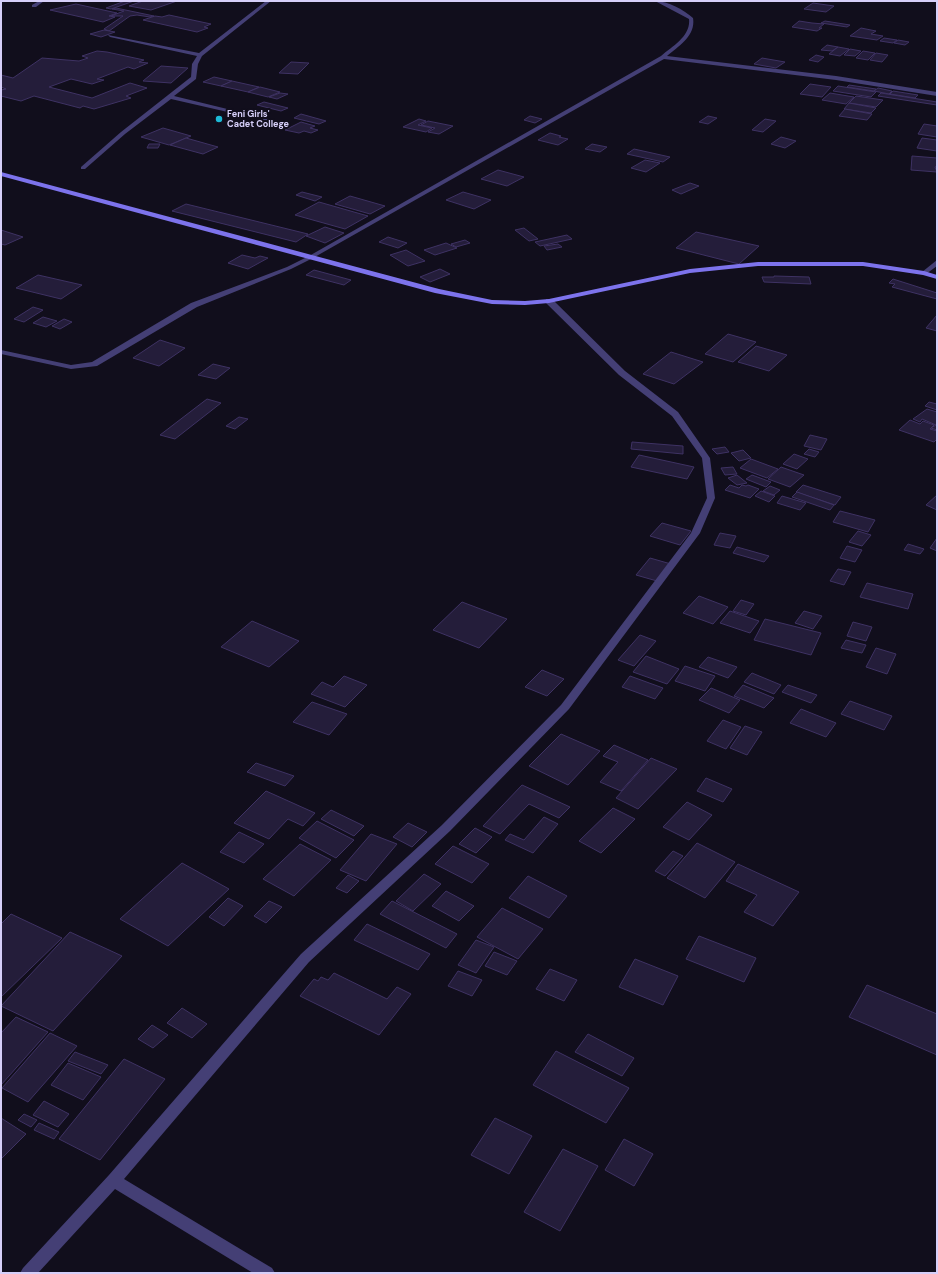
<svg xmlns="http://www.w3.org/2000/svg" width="938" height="1274" viewBox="0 0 938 1274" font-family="'DM Sans',sans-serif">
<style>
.building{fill:#241d3a;stroke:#3e3263}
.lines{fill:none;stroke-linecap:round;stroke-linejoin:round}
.street{fill:#443f75;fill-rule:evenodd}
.secondary{fill:#7d73ec;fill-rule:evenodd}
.poi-dot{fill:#1dbad7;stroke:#110e1c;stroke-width:1.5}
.labels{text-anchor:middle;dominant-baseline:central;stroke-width:4;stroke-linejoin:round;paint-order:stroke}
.far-poi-label{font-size:9px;font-weight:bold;fill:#d6cff9;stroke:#110e1c;text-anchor:start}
</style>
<rect width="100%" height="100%" fill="#110e1c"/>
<g class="building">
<polygon points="125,1 134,1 111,9 106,8"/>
<polygon points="143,1 177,1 151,10 129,6"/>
<polygon points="813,3 834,6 826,12 804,9"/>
<polygon points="76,4 117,13 109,16 115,17 103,22 50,10"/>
<polygon points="116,8 154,16 150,17 137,15 130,16 109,31 104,29 123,16 111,16 124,11 112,9"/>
<polygon points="169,15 211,24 204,27 208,28 197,32 143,20 155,16 162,17"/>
<polygon points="799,21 812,23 824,24 819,28 822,28 817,31 792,27"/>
<polygon points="825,21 850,25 847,27 821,23"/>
<polygon points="861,28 876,31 871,34 883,36 877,40 850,36"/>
<polygon points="104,30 115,32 101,37 90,34"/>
<polygon points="884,38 897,40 893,43 880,41"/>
<polygon points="898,40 909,42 905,45 894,43"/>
<polygon points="827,45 838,47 832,51 821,50"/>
<polygon points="838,47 849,49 840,56 829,54"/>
<polygon points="850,49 861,51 855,56 844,55"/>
<polygon points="97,51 107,52 144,60 139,62 148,63 134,69 128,67 97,79 104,80 92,84 71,79 49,87 92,98 130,83 147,88 126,96 131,98 94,109 83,106 80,108 34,96 21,101 1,96 1,90 6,89 1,87 1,75 13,78 42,58 79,61 88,58 82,56"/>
<polygon points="863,51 875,53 868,60 856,58"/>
<polygon points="876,53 888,55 882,62 870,60"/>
<polygon points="816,55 824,57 818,62 809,60"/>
<polygon points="762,58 785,62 776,68 754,64"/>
<polygon points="291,62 309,63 298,74 279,73"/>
<polygon points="161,66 188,68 171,83 143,81"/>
<polygon points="214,77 232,81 221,86 203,82"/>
<polygon points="232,81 259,87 248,92 221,86"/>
<polygon points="810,84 831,87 822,97 800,94"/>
<polygon points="849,85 876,89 874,91 847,87"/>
<polygon points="838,86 876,92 871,97 833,91"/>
<polygon points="260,87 280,92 268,97 248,92"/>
<polygon points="878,88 892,91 889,94 874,91"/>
<polygon points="893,91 918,95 915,98 890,94"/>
<polygon points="280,93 288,94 277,99 269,97"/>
<polygon points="830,93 854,97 846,104 822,100"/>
<polygon points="881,93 937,102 937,105 878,96"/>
<polygon points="856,96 883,100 876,107 849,103"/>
<polygon points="264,102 288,108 281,111 257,105"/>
<polygon points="849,103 876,108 871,113 844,109"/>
<polygon points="845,109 872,114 867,120 839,116"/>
<polygon points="301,114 326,121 319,124 294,118"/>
<polygon points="530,116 542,119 535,123 524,120"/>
<polygon points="708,116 717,118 708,124 699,122"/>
<polygon points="419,119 426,121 418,125 432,128 426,132 403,127"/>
<polygon points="765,119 776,121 763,132 752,130"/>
<polygon points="428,121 453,126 439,134 428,132 435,128 421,125"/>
<polygon points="301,122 315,126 310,128 318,130 311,133 304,131 299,133 285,130"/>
<polygon points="924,124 937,126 937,137 918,134"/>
<polygon points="163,128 191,136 169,145 141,137"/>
<polygon points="550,133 561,136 559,137 568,139 558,145 538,140"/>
<polygon points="781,137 796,141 785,148 771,144"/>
<polygon points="186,138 218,147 203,154 170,145"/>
<polygon points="922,138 937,140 937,151 917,148"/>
<polygon points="149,144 160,144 158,148 147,148"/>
<polygon points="592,144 607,147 600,152 585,149"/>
<polygon points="634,149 670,157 663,162 627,154"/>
<polygon points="912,156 937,158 937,166 935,167 937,172 911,170"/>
<polygon points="645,160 660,163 646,172 631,168"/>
<polygon points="498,170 524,177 507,186 481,179"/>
<polygon points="690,183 699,186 681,194 672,190"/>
<polygon points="302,192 322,197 315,201 296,195"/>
<polygon points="463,192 491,200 474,209 446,200"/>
<polygon points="350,196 385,206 370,214 335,204"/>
<polygon points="319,202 368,216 345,229 295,215"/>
<polygon points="186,204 308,234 296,242 172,211"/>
<polygon points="325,227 344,233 325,243 306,236"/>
<polygon points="524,228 538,239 529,241 515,230"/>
<polygon points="1,230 23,237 5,245 1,244"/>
<polygon points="696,232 759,246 739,264 676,248"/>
<polygon points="567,235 572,239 540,246 535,242"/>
<polygon points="388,237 407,243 398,248 379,242"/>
<polygon points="465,240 470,243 456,247 451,244"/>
<polygon points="446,243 457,248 435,255 424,250"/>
<polygon points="558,244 562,247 547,250 544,246"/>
<polygon points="406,250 425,261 408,266 390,255"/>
<polygon points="242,255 255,258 260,256 268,258 248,269 228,263"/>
<polygon points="440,269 450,274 430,282 420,277"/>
<polygon points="314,270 351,280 344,285 306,275"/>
<polygon points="38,275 82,285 61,299 16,288"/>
<polygon points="774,276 809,277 811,284 764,282 762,277 774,277"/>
<polygon points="893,279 937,293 937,299 892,287 895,284 889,283"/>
<polygon points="33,307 43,310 24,322 14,319"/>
<polygon points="937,315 937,331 926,328"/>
<polygon points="43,317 57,321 46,327 33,323"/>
<polygon points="64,319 72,322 60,329 52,326"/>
<polygon points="728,334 756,342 733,362 705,354"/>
<polygon points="160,340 185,348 159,366 133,358"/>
<polygon points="756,346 787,355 769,371 738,362"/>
<polygon points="671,352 703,362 674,384 643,374"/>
<polygon points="213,364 230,368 216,379 198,375"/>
<polygon points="207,399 221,403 175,439 160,435"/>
<polygon points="929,402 937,404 937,410 925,406"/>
<polygon points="927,409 937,412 937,430 931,428 936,425 922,419 920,422 913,419"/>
<polygon points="239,417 248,419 235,429 226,426"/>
<polygon points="910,420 920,424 923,421 934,425 930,429 937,431 937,439 934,442 899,430"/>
<polygon points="810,435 827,439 821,450 804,446"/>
<polygon points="632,442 683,446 683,454 631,449"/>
<polygon points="725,447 729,452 717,454 712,449"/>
<polygon points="809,449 819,452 815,457 804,454"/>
<polygon points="743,450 751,458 739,461 731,453"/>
<polygon points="794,454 808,459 797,469 783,464"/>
<polygon points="639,455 694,467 687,479 631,467"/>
<polygon points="751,459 778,469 767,478 740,468"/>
<polygon points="733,467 737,474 725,475 721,468"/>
<polygon points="781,467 804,475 790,487 768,479"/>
<polygon points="737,475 747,483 737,485 728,478"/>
<polygon points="752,475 771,482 766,487 746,479"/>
<polygon points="730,485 739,488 742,485 746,486 748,485 759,489 750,498 725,490"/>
<polygon points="803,485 841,497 835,505 796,492"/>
<polygon points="770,486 780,490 774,495 763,491"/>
<polygon points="761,491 775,496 769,502 755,496"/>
<polygon points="797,492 834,505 830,510 792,497"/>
<polygon points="937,495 937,510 926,505"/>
<polygon points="782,496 806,503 800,510 777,503"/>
<polygon points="840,511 875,520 868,532 833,522"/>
<polygon points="662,523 691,531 680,545 650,536"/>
<polygon points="858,531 871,535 862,546 849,542"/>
<polygon points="720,533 736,536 730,548 714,545"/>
<polygon points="937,538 937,551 930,548"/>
<polygon points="908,544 924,549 920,554 904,550"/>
<polygon points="847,546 862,550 855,562 840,558"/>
<polygon points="737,547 769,556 764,562 733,553"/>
<polygon points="650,558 671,564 657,581 636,575"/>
<polygon points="838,569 851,572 844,585 830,581"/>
<polygon points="867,583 913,594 908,609 860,597"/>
<polygon points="699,596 728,607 713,624 683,613"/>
<polygon points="741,600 754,604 746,615 733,611"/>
<polygon points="462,602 507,619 479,648 433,630"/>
<polygon points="730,611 759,621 750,633 720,623"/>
<polygon points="804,611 822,616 813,629 795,623"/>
<polygon points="765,619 821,633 811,655 754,640"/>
<polygon points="252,621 299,641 269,667 221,647"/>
<polygon points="853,622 872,627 866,641 847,636"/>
<polygon points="640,635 656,641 634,666 618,660"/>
<polygon points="846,640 866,645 862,653 841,648"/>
<polygon points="876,648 896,654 887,674 866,667"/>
<polygon points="646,656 679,669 667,684 633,672"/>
<polygon points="708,657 737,667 728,678 699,667"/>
<polygon points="685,666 715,676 705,691 675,681"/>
<polygon points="542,670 564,679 547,696 525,687"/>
<polygon points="752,673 781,685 774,694 744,682"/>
<polygon points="344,676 367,685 345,707 311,694 322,682 333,687"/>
<polygon points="630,676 663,688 655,699 622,687"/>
<polygon points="743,685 774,698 764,708 734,696"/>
<polygon points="788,685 817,695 811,703 782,692"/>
<polygon points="711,688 740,700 729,713 699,700"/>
<polygon points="850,701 892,716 884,730 841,714"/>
<polygon points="312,702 347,714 329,735 293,722"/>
<polygon points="801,709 836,723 826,737 790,723"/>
<polygon points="723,720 741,727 726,749 707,741"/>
<polygon points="745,726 762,732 747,755 730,748"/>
<polygon points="561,734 600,751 568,785 529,766"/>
<polygon points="614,745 648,760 621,791 600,782 618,762 603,756"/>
<polygon points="651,758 677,769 638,809 616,798"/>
<polygon points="256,763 294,776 285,786 247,772"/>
<polygon points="706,778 732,789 723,802 697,791"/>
<polygon points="522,785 570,807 559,818 529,804 500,834 483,826"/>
<polygon points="266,791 315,813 303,826 288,819 269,839 234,823"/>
<polygon points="687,802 712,815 689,840 663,827"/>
<polygon points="613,808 635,819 601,853 579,841"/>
<polygon points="331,810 364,826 354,836 321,819"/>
<polygon points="544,817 558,824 533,853 505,840 510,834 524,840"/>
<polygon points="317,821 354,840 336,858 299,838"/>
<polygon points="408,823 427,832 412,847 393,837"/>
<polygon points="475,828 492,837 476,853 459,844"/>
<polygon points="239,832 264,844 244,863 220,852"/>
<polygon points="371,834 397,844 366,881 340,870"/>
<polygon points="697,843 735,862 705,898 667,878"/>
<polygon points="300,844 331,860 294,896 263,879"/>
<polygon points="453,846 489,864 472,883 435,864"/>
<polygon points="673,851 683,856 665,876 655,871"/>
<polygon points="182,863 229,889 168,946 120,919"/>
<polygon points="738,864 799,892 773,926 744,912 757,895 726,881"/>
<polygon points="424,874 441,884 413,911 396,901"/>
<polygon points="348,875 359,881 347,893 336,888"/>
<polygon points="528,876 567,896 549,918 509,898"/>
<polygon points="446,891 474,906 459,921 432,906"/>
<polygon points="228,898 243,906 224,926 209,917"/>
<polygon points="269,901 282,907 266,923 254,916"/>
<polygon points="392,901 457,934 446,948 380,914"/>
<polygon points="502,908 543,929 518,959 477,937"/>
<polygon points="11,914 62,938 1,997 1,924"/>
<polygon points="367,924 430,954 418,970 354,940"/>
<polygon points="70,932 122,956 53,1031 1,1006"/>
<polygon points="699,936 756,958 744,982 686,959"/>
<polygon points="476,940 494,947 476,973 458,965"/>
<polygon points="494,952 517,961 507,975 485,966"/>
<polygon points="635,959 678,976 663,1005 619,987"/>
<polygon points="550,969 577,980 564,1001 536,989"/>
<polygon points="458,971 482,980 472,996 448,986"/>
<polygon points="334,973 387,999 397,987 411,994 379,1035 300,996 314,979 318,981 321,977 328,980"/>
<polygon points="867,985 937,1014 937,1055 849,1017"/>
<polygon points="182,1008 207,1024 192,1038 167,1023"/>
<polygon points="16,1017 48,1032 1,1085 1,1033"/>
<polygon points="152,1025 168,1035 153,1048 138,1039"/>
<polygon points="50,1033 77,1046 28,1102 2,1088"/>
<polygon points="588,1034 634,1058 622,1076 575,1052"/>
<polygon points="556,1051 629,1088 606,1123 533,1085"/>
<polygon points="75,1052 108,1065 101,1074 68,1061"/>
<polygon points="124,1059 165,1079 100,1160 59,1139"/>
<polygon points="68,1063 101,1077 83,1100 51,1085"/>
<polygon points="44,1101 69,1114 58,1127 33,1115"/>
<polygon points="24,1114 37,1120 31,1127 18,1120"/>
<polygon points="1,1118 26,1134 1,1159"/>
<polygon points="495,1118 532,1136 509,1174 471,1155"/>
<polygon points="39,1123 59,1132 54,1139 34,1130"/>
<polygon points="624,1139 653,1154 634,1186 605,1170"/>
<polygon points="563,1149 598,1166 560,1231 524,1212"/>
</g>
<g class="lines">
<g class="street">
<polygon points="39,1 44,1 36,7 32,7 32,5"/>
<polygon points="266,1 271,1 202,56 198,64 196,79 174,96 285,123 285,125 171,99 125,134 85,169 81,169 81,167 121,132 191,77 192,64 197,56 110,37 108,35 199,53"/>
<path d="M655,1C668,1 684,10 693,18C696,36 679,46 667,56L836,76L937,92V96L836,80L664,59L313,258L291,269L197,307L97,366L71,369L1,354V350L71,365L92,362L191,303L287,267L309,256L661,56C673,46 691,36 689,19Z"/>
<polygon points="937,260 937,266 926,274 922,274 922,272"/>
<polygon points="546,299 552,299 625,371 678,412 710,458 715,498 700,533 569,709 450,831 309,962 124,1179 272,1268 275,1273 253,1273 115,1189 38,1273 20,1273 23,1268 109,1175 301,954 442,825 561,705 691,533 707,498 702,458 672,416 619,375 546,303"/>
</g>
<polygon class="secondary" points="1,172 439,289 492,300 525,301 549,299 690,269 758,262 863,262 924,271 937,275 937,279 923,275 863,266 758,266 690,273 549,303 525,305 492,304 435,293 1,176"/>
</g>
<circle class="poi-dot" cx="219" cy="119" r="4"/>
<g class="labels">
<g class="far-poi-label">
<text x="227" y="114">Feni Girls'<tspan x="227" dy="10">Cadet College</tspan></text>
</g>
</g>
<rect width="938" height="1274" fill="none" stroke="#d6cff9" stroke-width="4"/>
</svg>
